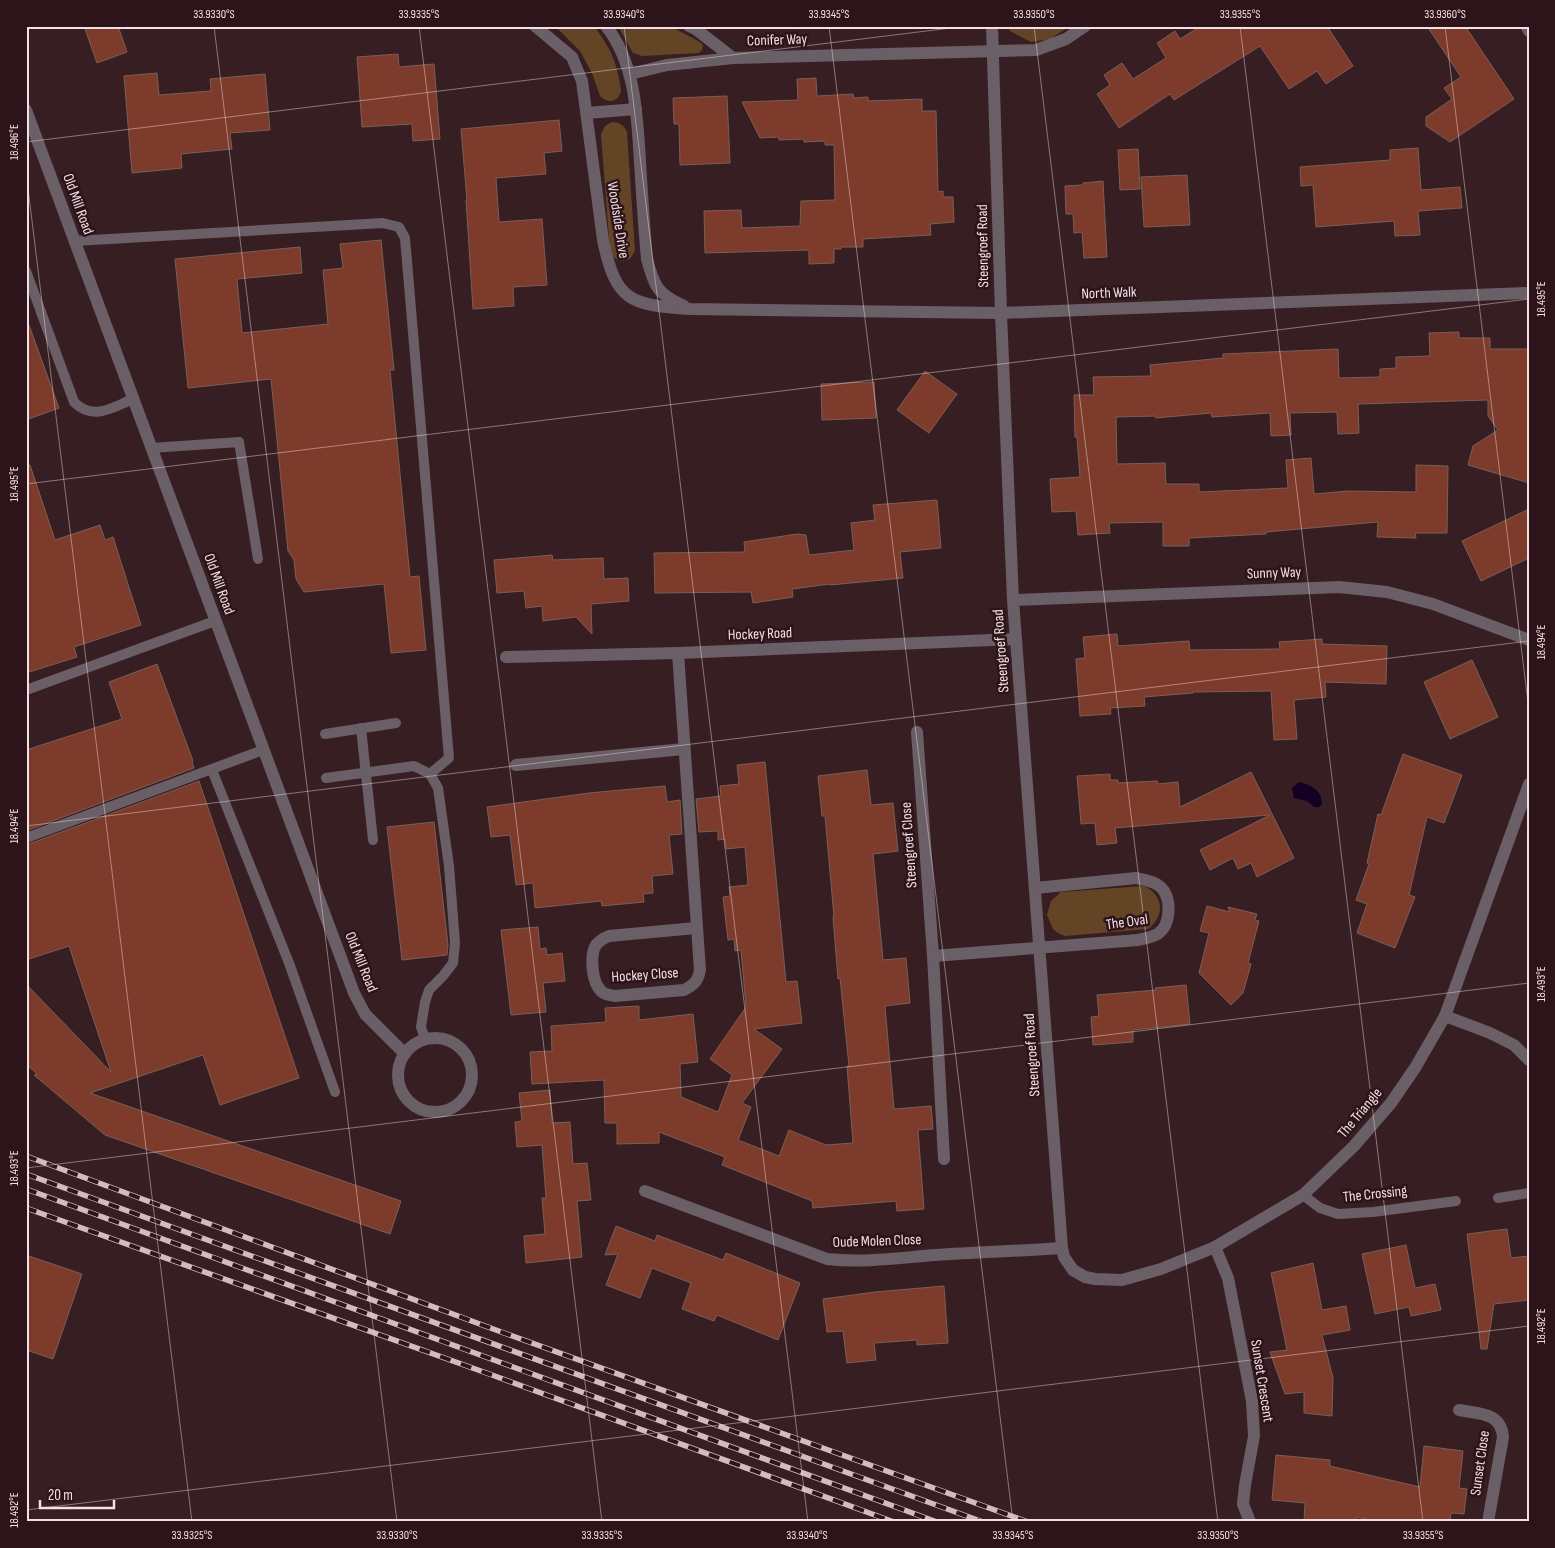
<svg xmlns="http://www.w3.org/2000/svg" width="1555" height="1548" viewBox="0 0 1555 1548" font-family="'Sofia Sans Condensed',sans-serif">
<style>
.green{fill:#634525}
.water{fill:#130024}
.building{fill:#7d3c2b;stroke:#7b5e56}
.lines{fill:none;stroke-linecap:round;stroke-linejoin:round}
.service{stroke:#6a5f67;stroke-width:10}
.minor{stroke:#6a5f67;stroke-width:12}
.rail-casing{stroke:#d1bdc1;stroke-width:5.5}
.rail{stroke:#2c141a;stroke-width:4;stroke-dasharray:11;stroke-linecap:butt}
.ticks{fill:none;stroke:#f2e0e3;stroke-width:1;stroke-opacity:0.45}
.labels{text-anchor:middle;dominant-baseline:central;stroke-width:5;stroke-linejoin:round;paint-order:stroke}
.street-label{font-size:15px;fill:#f2e0e3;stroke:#2c141a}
.neatline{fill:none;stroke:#f2e0e3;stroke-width:2}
.ticks-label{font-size:12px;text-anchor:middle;fill:#f2e0e3}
</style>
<rect width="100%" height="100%" fill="#371e23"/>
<g class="green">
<path d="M555,26H594C611,49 617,62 621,90C620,101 608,105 600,96L592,73L580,51Z"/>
<polygon points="618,26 670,26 700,42 703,45 702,50 699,53 642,56 633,53"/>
<polygon points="1008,26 1070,26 1050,39 1031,42 1010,31"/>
<path d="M612,122C619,122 624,125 627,132L635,251L630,259L622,261L614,258L610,251L601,134L605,126Z"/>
<path d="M1144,886C1164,895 1165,916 1148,929L1065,936L1058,933L1053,929L1047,915L1051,901L1061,892Z"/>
</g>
<path class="water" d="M1299,782C1311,785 1322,790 1322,804L1319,807H1314L1307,801L1294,798L1292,788Z"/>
<g class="building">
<polygon points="84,26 118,26 127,52 97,63"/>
<polygon points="1201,26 1327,26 1353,66 1326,84 1317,71 1289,89 1260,46 1174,100 1170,94 1119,128 1097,94 1110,85 1104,75 1122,63 1133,79 1166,58 1157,43 1175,31 1180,39"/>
<polygon points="1427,26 1465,26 1514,99 1450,142 1426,126 1426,117 1452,99 1444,88 1461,77"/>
<polygon points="398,54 399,67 434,64 440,139 413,141 412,124 362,127 357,57"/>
<polygon points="157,73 159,95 211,91 210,79 265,74 270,130 230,133 232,149 181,154 182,168 132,173 124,76"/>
<polygon points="816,78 817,96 853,94 854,98 868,97 868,101 922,99 922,111 936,111 938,192 943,191 943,197 953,197 954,222 930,224 931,235 863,239 863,247 841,247 841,249 834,249 834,263 809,264 809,250 705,253 704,211 741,210 742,228 800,226 801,201 835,200 834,145 825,145 825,141 804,142 804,139 779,140 779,137 760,138 742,102 798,100 797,79"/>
<polygon points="727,96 730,163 680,165 679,124 674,124 673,98"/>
<polygon points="559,120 562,151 544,153 546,174 496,178 499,222 542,219 547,285 513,287 514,306 473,309 466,200 467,200 461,129"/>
<polygon points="1418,148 1421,190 1460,187 1462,208 1418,211 1420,235 1395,236 1394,221 1316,227 1313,185 1301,186 1300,167 1390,160 1390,150"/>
<polygon points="1138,149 1140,189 1120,190 1118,150"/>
<polygon points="1187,175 1190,225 1144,227 1141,177"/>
<polygon points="1103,181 1107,257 1084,258 1082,232 1074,233 1073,214 1066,214 1065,186 1083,185 1083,183"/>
<polygon points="381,240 394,370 390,370 410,577 419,576 426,650 391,653 384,584 304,592 296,579 294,560 288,551 271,379 188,388 175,259 300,247 302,273 237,279 242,333 328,324 323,270 343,268 340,244"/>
<polygon points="26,325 29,325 59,408 26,420"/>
<polygon points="1459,332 1459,338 1490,338 1490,349 1529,349 1529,483 1468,465 1473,446 1498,430 1488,416 1488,400 1358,404 1359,433 1338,434 1337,412 1290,413 1291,435 1271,436 1270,413 1212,417 1211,413 1156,418 1155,416 1116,417 1117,464 1165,463 1166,484 1199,484 1199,492 1288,488 1286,460 1311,458 1314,494 1348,491 1416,492 1416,465 1448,466 1447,533 1415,533 1416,538 1377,537 1378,522 1266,532 1266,534 1189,538 1189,546 1163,546 1163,522 1109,523 1110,533 1078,535 1076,511 1052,512 1050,479 1080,477 1077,437 1075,437 1074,395 1094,395 1093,377 1151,376 1150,365 1223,358 1223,354 1338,349 1339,378 1380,377 1380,369 1396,368 1396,357 1430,356 1429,333"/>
<polygon points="925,371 957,394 929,433 897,410"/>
<polygon points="874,382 876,418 822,420 821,384"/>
<polygon points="26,465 30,465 55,540 100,525 105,540 113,537 141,625 74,647 77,657 26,673"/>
<polygon points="937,500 941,548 900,552 903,578 830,585 830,584 792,589 793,597 753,603 751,592 655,593 654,553 745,552 744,542 797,534 806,535 809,555 854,550 851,523 875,520 873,505"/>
<polygon points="1529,509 1529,558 1481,581 1462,541"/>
<polygon points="552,555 553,560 603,558 604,579 628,578 629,601 591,604 592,634 576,617 543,621 542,606 526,608 524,591 497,593 494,560"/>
<polygon points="1117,634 1118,646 1189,641 1190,650 1280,649 1279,642 1322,639 1322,644 1387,646 1386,684 1325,682 1326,697 1294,700 1297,739 1274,740 1271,691 1192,692 1193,693 1144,697 1145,706 1110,708 1111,714 1080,716 1076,659 1085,658 1083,637"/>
<polygon points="1472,660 1498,717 1450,739 1424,682"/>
<polygon points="157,664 193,761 192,762 194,768 26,831 26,750 122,719 109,682"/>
<polygon points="1403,754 1462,775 1444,823 1427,817 1409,895 1415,897 1395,948 1357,933 1367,904 1356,900 1369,864 1367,863 1378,814 1381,815"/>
<polygon points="765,762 786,982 797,981 802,1023 754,1029 782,1049 742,1103 751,1107 738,1140 779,1156 789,1130 826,1145 853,1143 847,1066 849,1066 840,978 838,979 833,917 834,917 825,816 822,816 818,776 867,770 871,805 893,803 898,851 873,854 883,960 906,958 910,1003 885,1006 894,1109 931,1106 933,1129 918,1130 924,1209 897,1211 896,1201 813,1208 812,1201 722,1165 725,1157 659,1132 659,1143 617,1144 617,1123 605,1123 604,1080 532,1084 530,1052 552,1051 551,1026 606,1022 605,1008 639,1006 639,1020 693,1014 698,1062 680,1064 681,1097 718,1112 732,1075 710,1059 746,1007 741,950 735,951 734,939 728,940 723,897 730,896 729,887 748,885 745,847 726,849 725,839 718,840 718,831 699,832 696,799 721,796 720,786 739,784 737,765"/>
<polygon points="1251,772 1294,858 1257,877 1251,863 1238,869 1233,858 1210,870 1200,850 1270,815 1115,828 1117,843 1097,845 1095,823 1081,824 1077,776 1110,774 1110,780 1118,780 1118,783 1157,781 1158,784 1178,782 1180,807"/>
<polygon points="199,781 299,1078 220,1105 203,1055 90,1093 401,1201 390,1234 105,1135 34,1075 37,1074 26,1064 26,984 111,1072 69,946 26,960 26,845"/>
<polygon points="665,786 667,802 680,800 682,834 669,835 673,874 652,876 653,893 643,894 644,902 602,906 601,901 535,908 533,883 516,885 510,835 491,837 487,807 589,793"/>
<polygon points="434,822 448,945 447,955 402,960 387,827"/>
<polygon points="1207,906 1230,912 1228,907 1257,914 1255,920 1259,921 1248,963 1251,964 1243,993 1231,1005 1199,973 1209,933 1200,931"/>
<polygon points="538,927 540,949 546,948 547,955 562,953 565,981 543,983 546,1012 511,1015 501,930"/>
<polygon points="1186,985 1190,1024 1133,1030 1133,1042 1093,1045 1091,1017 1099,1016 1097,995 1156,990 1155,988"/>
<polygon points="550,1090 552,1123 570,1122 573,1164 587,1163 591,1200 577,1201 582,1257 526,1263 524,1236 545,1234 542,1198 546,1198 542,1145 517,1147 515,1122 522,1121 519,1093"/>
<polygon points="616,1226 655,1241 657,1235 723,1260 726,1253 800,1283 778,1340 717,1315 714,1321 682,1309 691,1283 652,1268 640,1298 606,1285 618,1254 605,1255"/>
<polygon points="1507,1229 1511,1258 1529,1256 1529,1300 1494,1304 1487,1349 1481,1349 1467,1234"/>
<polygon points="1406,1245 1415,1288 1435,1284 1441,1310 1411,1316 1409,1307 1375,1314 1362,1254"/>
<polygon points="26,1255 82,1274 53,1359 26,1350"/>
<polygon points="1313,1263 1322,1310 1346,1306 1350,1330 1322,1335 1333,1378 1332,1416 1304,1413 1304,1392 1285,1394 1270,1352 1287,1350 1271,1273"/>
<polygon points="944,1286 948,1343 917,1345 917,1340 874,1343 876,1360 847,1363 843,1331 827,1332 823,1299 875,1292"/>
<polygon points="1424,1446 1463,1451 1459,1488 1467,1489 1464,1514 1451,1513 1450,1522 1376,1522 1357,1517 1356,1522 1304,1521 1305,1503 1272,1500 1276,1455 1330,1460 1330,1466 1420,1487"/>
</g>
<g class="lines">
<g class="service">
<polyline points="75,241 383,223 399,227 405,238 449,758 430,774"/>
<path d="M26,271L74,402C94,421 111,408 133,399"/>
<polyline points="151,448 239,442 258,559"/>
<polyline points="26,690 215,621"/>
<polyline points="361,728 373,840"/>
<polyline points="325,734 396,723"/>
<polyline points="212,770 289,963 335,1092"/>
<polyline points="326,778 414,766 430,774 438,788 449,866 455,943 453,963 443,976 429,990 425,1002 421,1027 425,1039"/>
<polyline points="26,838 263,750"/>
<polyline points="1303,1195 1320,1208 1338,1214 1373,1212 1456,1201"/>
<polyline points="1498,1198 1529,1193"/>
</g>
<g class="minor">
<path d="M535,26L572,57L582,81L603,240C616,302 630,305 691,309L1001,313L1529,293"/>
<path d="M606,26C636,64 637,116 640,162C642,194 644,227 647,259C654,286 657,294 684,306"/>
<polyline points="689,26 697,30 733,58"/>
<polyline points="992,26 1001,313 1013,600 1062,1248 1064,1257 1073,1270 1085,1277 1095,1279 1122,1280 1161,1269 1215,1247 1303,1195 1354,1146 1391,1103 1415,1068 1445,1016 1529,784"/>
<polyline points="1526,26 1529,31"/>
<polyline points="630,74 667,65 733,58 1036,50 1066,39 1085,26"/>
<polyline points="26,110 354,993 365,1014 405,1054"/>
<polyline points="587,113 636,109"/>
<polyline points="1013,600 1339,587 1387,592 1433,604 1529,640"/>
<path d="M678,653L700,970C698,981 694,985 684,990L615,996C608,995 602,994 598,987C592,978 590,954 596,945C600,940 604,938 609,936L696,928"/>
<polyline points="506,657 678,653 1016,639"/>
<polyline points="917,732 933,956 944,1159"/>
<polyline points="516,765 684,749"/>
<path d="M933,956L1138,940C1145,938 1154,938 1160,932C1170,924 1171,902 1164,891C1158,882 1146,880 1136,878L1035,888"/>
<polyline points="1445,1016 1490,1033 1514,1045 1529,1060"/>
<circle cx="435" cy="1075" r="37"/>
<path d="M645,1191L827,1259C863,1263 898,1258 935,1255C977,1252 1020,1251 1062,1248"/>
<polyline points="1215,1247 1228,1278 1252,1401 1254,1436 1245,1485 1243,1504 1250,1522"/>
<path d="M1459,1410C1479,1414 1501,1412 1503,1437L1488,1522"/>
</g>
<defs>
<g id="rail">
<polyline points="26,1156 504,1333 1028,1522"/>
<polyline points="26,1174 983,1522"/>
<polyline points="26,1189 937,1522"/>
<polyline points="26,1208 492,1375 894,1522"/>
</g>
</defs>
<use href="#rail" class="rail-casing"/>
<use href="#rail" class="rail"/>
</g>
<path class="ticks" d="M214,26L397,1522M419,26L602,1522M624,26L808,1522M829,26L1013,1522M1034,26L1218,1522M1240,26L1423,1522M1445,26L1529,711M26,142L967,26M26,172L192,1522M26,484L1529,299M26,826L1529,641M26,1168L1529,983M26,1510L1529,1326"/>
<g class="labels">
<g class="street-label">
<text transform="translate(777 40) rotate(-2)">Conifer Way</text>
<text transform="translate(78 204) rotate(70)">Old Mill Road</text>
<text transform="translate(618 220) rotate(81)">Woodside Drive</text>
<text transform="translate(983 246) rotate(-91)">Steengroef Road</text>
<text transform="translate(1109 293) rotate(-2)">North Walk</text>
<text transform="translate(1274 573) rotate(-2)">Sunny Way</text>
<text transform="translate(219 584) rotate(70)">Old Mill Road</text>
<text transform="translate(760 634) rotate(-2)">Hockey Road</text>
<text transform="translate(1001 651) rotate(-94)">Steengroef Road</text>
<text transform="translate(909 845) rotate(-94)">Steengroef Close</text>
<text transform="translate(1127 922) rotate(-8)">The Oval</text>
<text transform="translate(361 962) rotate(68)">Old Mill Road</text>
<text transform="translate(645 975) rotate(-4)">Hockey Close</text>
<text transform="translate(1032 1055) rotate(-94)">Steengroef Road</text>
<text transform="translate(1360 1113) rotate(-50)">The Triangle</text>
<text transform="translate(1375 1194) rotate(-6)">The Crossing</text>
<text transform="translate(877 1241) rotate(-2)">Oude Molen Close</text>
<text transform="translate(1262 1381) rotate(81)">Sunset Crescent</text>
<text transform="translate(1480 1463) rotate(-82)">Sunset Close</text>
</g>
</g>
<rect width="1555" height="1548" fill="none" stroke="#2c141a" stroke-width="55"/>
<path d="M40 1500v8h74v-8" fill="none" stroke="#f2e0e3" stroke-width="2.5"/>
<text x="48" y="1500" font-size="15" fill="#f2e0e3" stroke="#2c141a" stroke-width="4" paint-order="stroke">20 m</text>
<rect x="28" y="28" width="1500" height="1492" class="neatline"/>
<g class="ticks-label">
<text x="214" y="18">33.9330°S</text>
<text x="419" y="18">33.9335°S</text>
<text x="624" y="18">33.9340°S</text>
<text x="829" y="18">33.9345°S</text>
<text x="1034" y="18">33.9350°S</text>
<text x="1240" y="18">33.9355°S</text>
<text x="1445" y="18">33.9360°S</text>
<text transform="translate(14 142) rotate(-90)" y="4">18.496°E</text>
<text transform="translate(1541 299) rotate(-90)" y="4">18.495°E</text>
<text transform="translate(14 484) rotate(-90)" y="4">18.495°E</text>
<text transform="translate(1541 642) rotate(-90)" y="4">18.494°E</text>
<text transform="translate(14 826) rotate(-90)" y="4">18.494°E</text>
<text transform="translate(1541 984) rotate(-90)" y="4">18.493°E</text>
<text transform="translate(14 1168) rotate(-90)" y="4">18.493°E</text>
<text transform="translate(1541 1326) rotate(-90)" y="4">18.492°E</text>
<text transform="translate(14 1510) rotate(-90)" y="4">18.492°E</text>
<text x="192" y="1539">33.9325°S</text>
<text x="397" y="1539">33.9330°S</text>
<text x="602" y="1539">33.9335°S</text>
<text x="807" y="1539">33.9340°S</text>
<text x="1013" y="1539">33.9345°S</text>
<text x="1218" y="1539">33.9350°S</text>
<text x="1423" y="1539">33.9355°S</text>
</g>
</svg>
